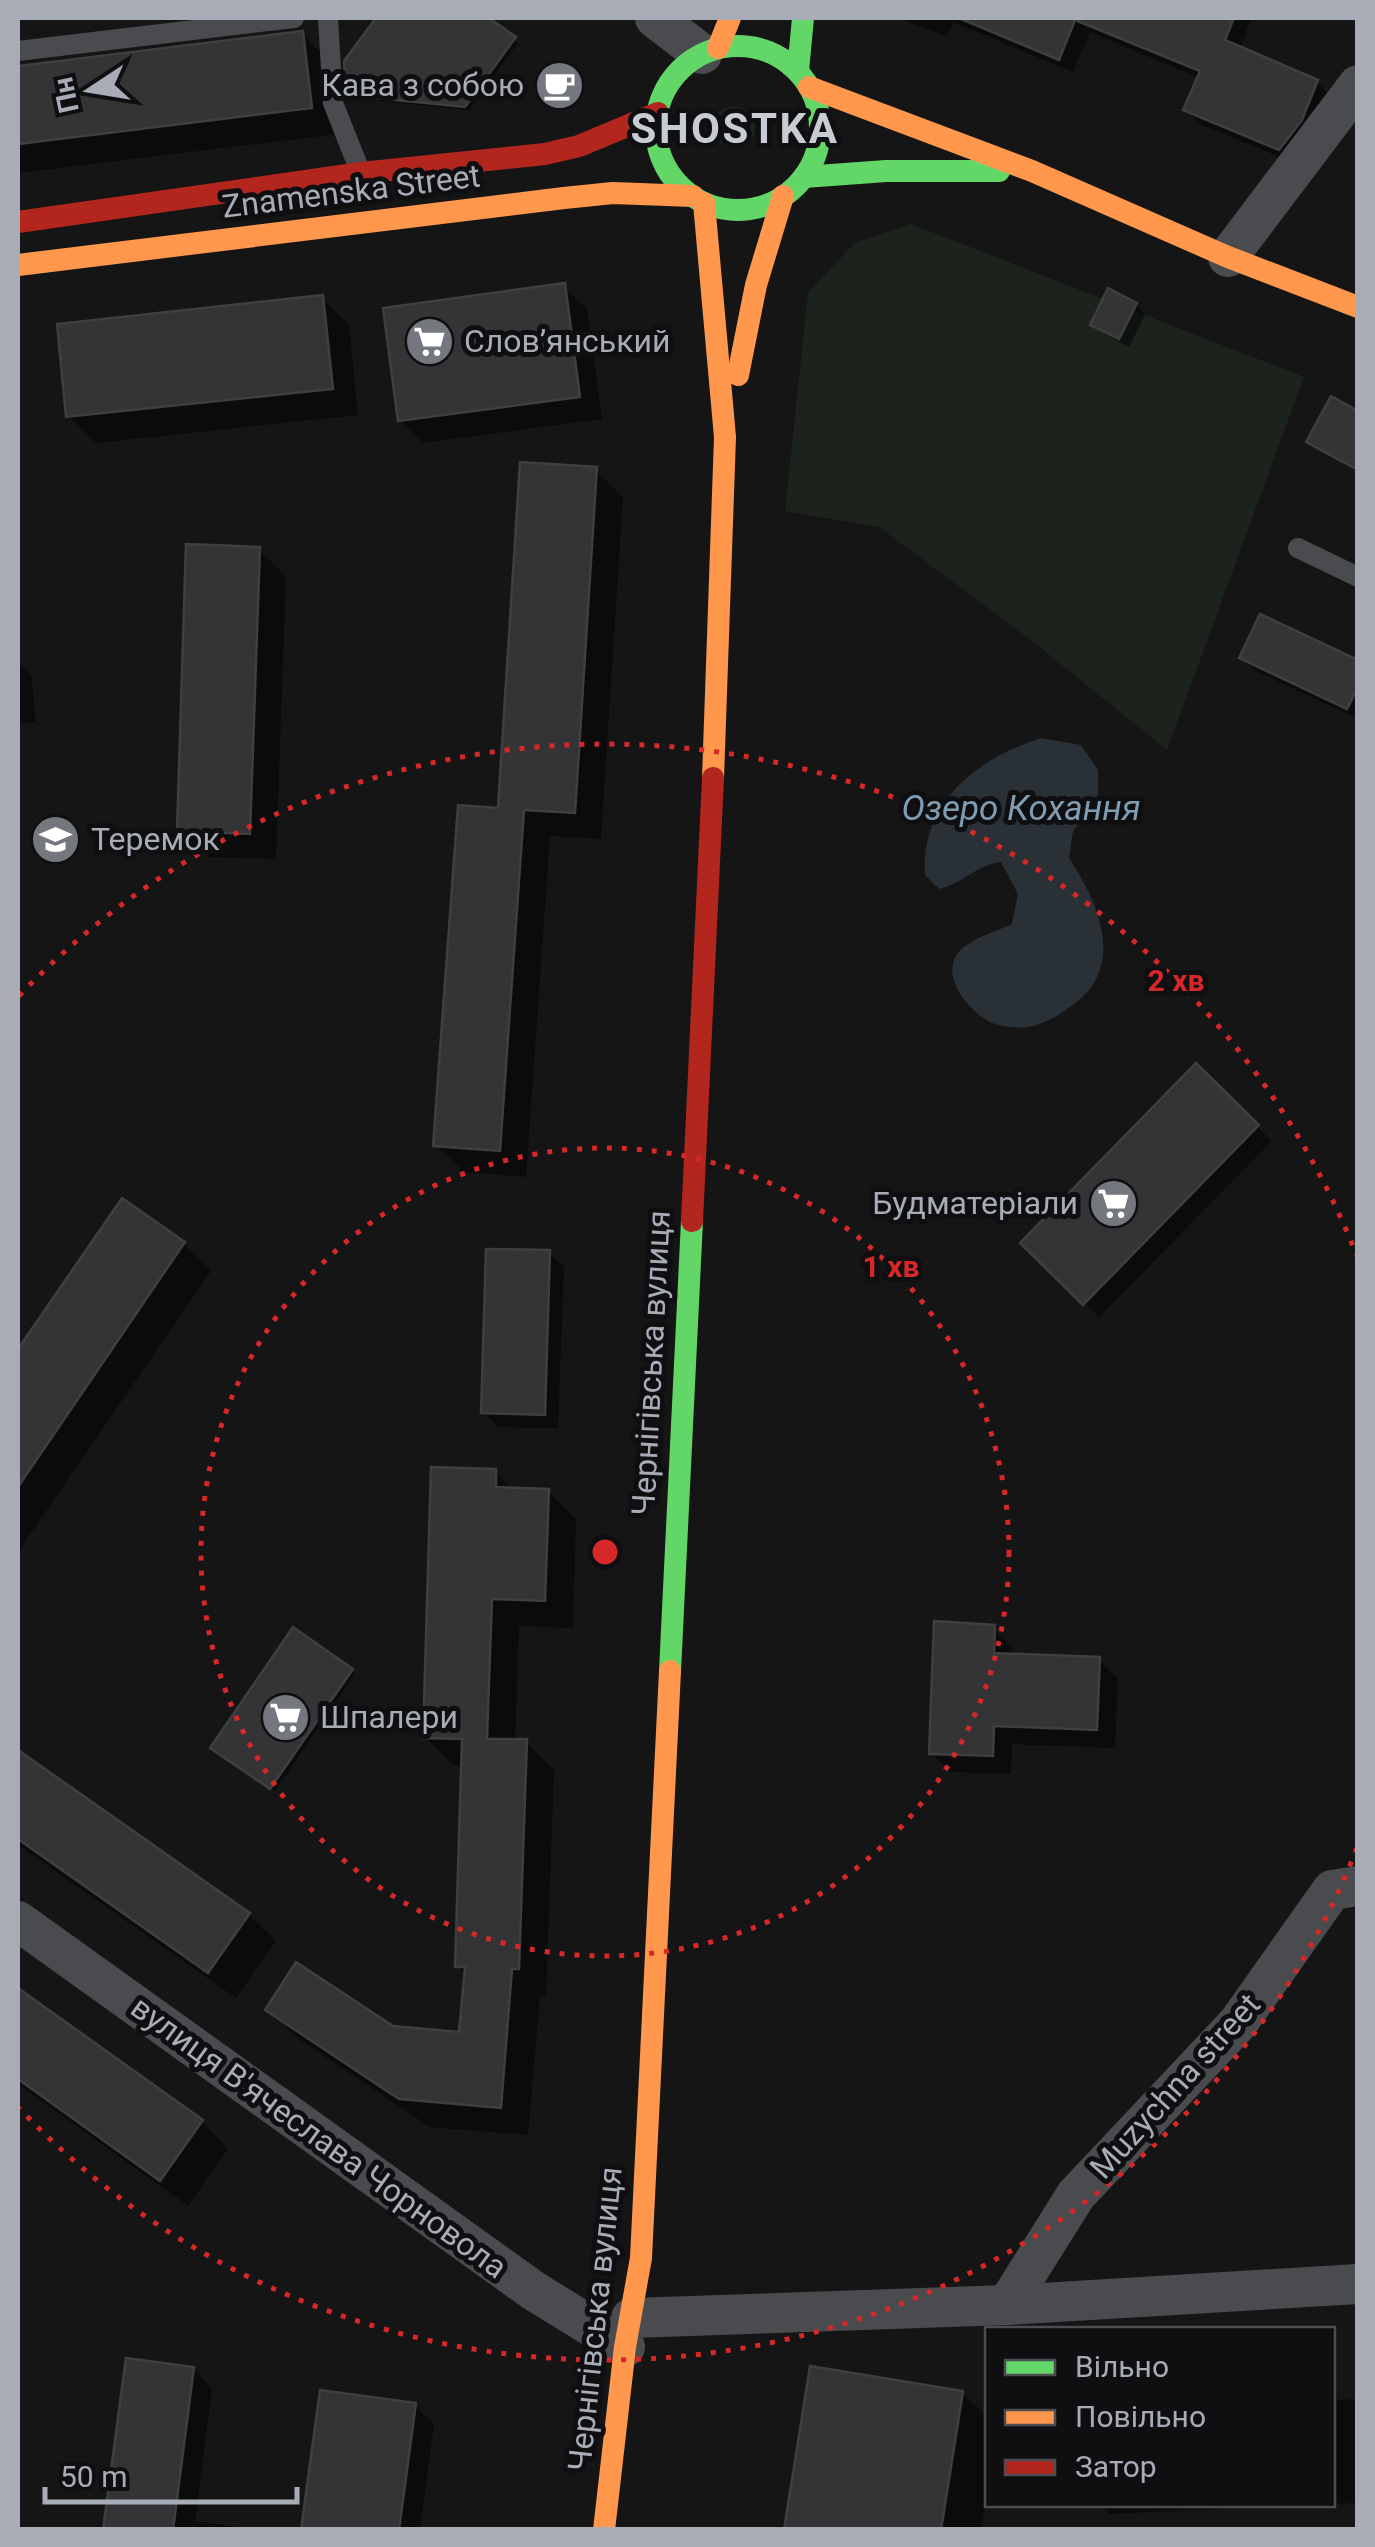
<svg xmlns="http://www.w3.org/2000/svg" width="1375" height="2547" viewBox="0 0 1375 2547" font-family="Roboto,sans-serif">
<style>
.green{fill:#1c221c}
.water{fill:#293136}
.shadow{fill:#0007}
.building{fill:#343436;stroke:#3d3f41;stroke-width:2.5}
.lines{fill:none;stroke-linecap:round;stroke-linejoin:round}
.lane{stroke:#494b4e;stroke-width:20}
.street{stroke:#494b4e;stroke-width:40}
.fast{stroke:#63d668;stroke-width:22}
.slow{stroke:#ff974d;stroke-width:22}
.jam{stroke:#b3261e;stroke-width:22}
.ring{fill:none;stroke:#d62828;stroke-width:5;stroke-dasharray:5 10}
.labels{text-anchor:middle;dominant-baseline:central;stroke-width:10;stroke-linejoin:round;paint-order:stroke}
.poi-label{font-size:32px;fill:#a7acb6;stroke:#0f0f11;text-anchor:start}
.street-label{font-size:32px;fill:#a7acb6;stroke:#0f0f11}
.water-label{font-size:35px;font-style:italic;fill:#7f9cb0;stroke:#0f0f11}
.district-label{font-size:42px;font-weight:bold;letter-spacing:2.5px;fill:#c7cbd2;stroke:#0f0f11}
.centre{fill:#d62828;stroke:#0f0f11;stroke-width:5}
.ring-label{font-size:30px;text-anchor:middle;font-weight:bold;fill:#d62828;stroke:#0f0f11;stroke-width:10;stroke-linejoin:round;paint-order:stroke}
</style>
<rect width="100%" height="100%" fill="#151515"/>
<g class="green">
<circle cx="734" cy="127" r="21"/>
<polygon points="911,224 1304,377 1167,750 1037,645 879,527 785,511 808,292 855,243"/>
</g>
<path class="water" d="M1041,738L1081,745L1098,770V799L1073,831L1069,858C1100,905 1127,969 1070,1007C1057,1016 1043,1025 1028,1027C1019,1029 998,1026 990,1022C968,1011 940,976 958,953C969,939 995,932 1012,924L1018,894L1001,862C976,865 964,883 939,889L925,875C920,802 978,758 1041,738Z"/>
<g class="shadow">
<polygon points="379,18 484,18 518,43 469,110 353,98 349,94 347,62"/>
<polygon points="898,18 1251,18 1240,50 1317,82 1331,96 1294,163 1200,124 1186,110 1200,78 1090,32 1073,72 953,22 947,37"/>
<polygon points="302,34 329,61 338,134 18,173 18,69"/>
<polygon points="564,286 587,309 602,419 423,443 400,420"/>
<polygon points="1110,292 1136,305 1145,315 1129,347 1103,333 1093,324"/>
<polygon points="322,298 349,325 358,415 96,443 69,416"/>
<polygon points="596,470 623,497 601,839 550,836 526,1177 463,1172 436,1145 500,811"/>
<polygon points="259,550 286,576 276,859 207,857 180,830"/>
<polygon points="1242,657 1358,663 1358,719 1256,671"/>
<polygon points="18,662 31,675 36,722 18,724"/>
<polygon points="1196,1067 1272,1141 1099,1317 1024,1243"/>
<polygon points="122,1201 184,1244 211,1271 18,1552 18,1354"/>
<polygon points="549,1253 564,1267 558,1428 498,1427 483,1412"/>
<polygon points="495,1472 513,1490 548,1491 576,1519 573,1628 519,1626 515,1742 526,1742 554,1770 546,1996 540,1996 528,2135 430,2127 296,2037 268,2009 392,2029 461,2035 467,1975 458,1966 464,1766 454,1765 425,1737"/>
<polygon points="993,1628 1012,1647 1012,1656 1098,1660 1118,1679 1115,1748 1012,1744 1011,1774 950,1772 931,1753"/>
<polygon points="351,1671 355,1674 275,1791 217,1751"/>
<polygon points="18,1753 249,1915 276,1941 236,1998 18,1845"/>
<polygon points="18,1991 202,2122 228,2149 188,2206 18,2084"/>
<polygon points="193,2369 212,2388 195,2521 260,2530 106,2530"/>
<polygon points="962,2393 988,2418 988,2489 981,2530 786,2530"/>
<polygon points="1358,2399 1358,2503 1332,2504 1332,2400"/>
<polygon points="415,2405 434,2424 420,2530 304,2530"/>
<polygon points="1100,2504 1319,2504 1109,2514"/>
</g>
<g class="building">
<polygon points="376,18 489,18 516,37 465,107 346,95 344,61"/>
<polygon points="959,18 1234,18 1225,40 1318,80 1302,120 1279,150 1183,110 1200,71 1075,20 1059,60"/>
<polygon points="303,31 312,108 18,144 18,66"/>
<polygon points="565,283 580,397 398,421 383,308"/>
<polygon points="1108,288 1137,303 1119,339 1090,325"/>
<polygon points="323,295 333,389 66,417 57,324"/>
<polygon points="1331,396 1358,411 1358,470 1306,442"/>
<polygon points="520,462 597,467 575,813 524,810 500,1151 433,1146 458,805 498,808"/>
<polygon points="186,544 260,547 250,834 177,831"/>
<polygon points="1260,614 1358,660 1358,687 1347,709 1239,658"/>
<polygon points="1196,1063 1259,1125 1083,1305 1020,1243"/>
<polygon points="122,1198 185,1242 18,1487 18,1349"/>
<polygon points="486,1249 550,1250 545,1415 481,1413"/>
<polygon points="431,1467 496,1469 496,1487 549,1489 545,1601 492,1599 487,1739 527,1739 519,1969 512,1969 501,2108 399,2099 265,2010 296,1962 393,2026 459,2032 465,1967 455,1967 462,1739 423,1738"/>
<polygon points="934,1621 995,1625 994,1653 1100,1657 1097,1730 994,1726 993,1756 929,1754"/>
<polygon points="293,1627 353,1669 270,1789 210,1748"/>
<polygon points="18,1750 250,1913 208,1973 18,1839"/>
<polygon points="18,1988 203,2120 160,2181 18,2079"/>
<polygon points="126,2358 194,2367 173,2530 103,2530"/>
<polygon points="810,2366 963,2391 941,2530 784,2530"/>
<polygon points="320,2390 416,2403 399,2530 301,2530"/>
</g>
<g class="lines">
<g class="lane">
<polyline points="328,18 333,103 360,171"/>
<polyline points="18,51 294,18"/>
<polyline points="1298,548 1358,577"/>
</g>
<g class="street">
<polyline points="655,18 702,54"/>
<polyline points="1228,257 1358,85"/>
<polyline points="18,1921 534,2291 625,2347"/>
<polyline points="1007,2305 1076,2195 1238,2023 1332,1890 1358,1886"/>
<polyline points="631,2318 1007,2305 1358,2284"/>
</g>
<g class="fast">
<circle cx="738" cy="128" r="82"/>
<polyline points="798,71 803,18"/>
<polyline points="804,177 886,171 999,171"/>
<polyline points="670,1671 692,1221"/>
</g>
<g class="slow">
<polyline points="718,48 730,18"/>
<polyline points="809,87 1032,171 1228,257 1358,307"/>
<polyline points="704,203 725,437 713,778"/>
<polyline points="18,265 564,198 613,193 693,196"/>
<polyline points="738,375 756,285 783,196"/>
<polyline points="604,2530 625,2347 641,2258 670,1671"/>
</g>
<g class="jam">
<polyline points="18,222 361,173 545,154 579,146 658,113"/>
<polyline points="692,1221 713,778"/>
</g>
</g>
<g class="ring">
<circle cx="605" cy="1552" r="404"/>
<path d="M1357 1848A808 808 0 0 1 19 2108M19 996A808 808 0 0 1 1357 1256"/>
</g>
<defs>
<symbol id="cafe-disc" viewBox="-11 -11 22 22"><circle r="9.5" fill="#74777e" stroke="#0f0f11"/><path d="M-5.5-4.5H6V0H3Q3 3.5 0 3.5H-2.5Q-5.5 3.5-5.5 0ZM3-3.2v2h1.7v-2ZM-6 4.5H4V6H-6Z" fill="#fff"/></symbol>
<symbol id="supermarket-disc" viewBox="-11 -11 22 22"><circle r="9.5" fill="#74777e" stroke="#0f0f11"/><path d="M-6-5.5h2.5l.6 2H6L4.5 2H-2.5L-4.4-4H-6ZM-1.5 3.2a1.3 1.3 0 1 0 .1 0ZM3 3.2a1.3 1.3 0 1 0 .1 0Z" fill="#fff"/></symbol>
<symbol id="school-disc" viewBox="-11 -11 22 22"><circle r="9.5" fill="#74777e" stroke="#0f0f11"/><path d="M0-5L7-2L0 1L-7-2ZM-4 1L0 2.5L4 1V4Q0 6-4 4Z" fill="#fff"/></symbol>
</defs>
<g fill-rule="evenodd">
<use href="#cafe-disc" x="532" y="58" width="55" height="55"/>
<use href="#supermarket-disc" x="402" y="314" width="55" height="55"/>
<use href="#school-disc" x="28" y="812" width="55" height="55"/>
<use href="#supermarket-disc" x="1086" y="1176" width="55" height="55"/>
<use href="#supermarket-disc" x="258" y="1690" width="55" height="55"/>
</g>
<g class="labels">
<g class="poi-label">
<text x="524" y="85" text-anchor="end">Кава з собою</text>
<text x="464" y="341">Слов’янський</text>
<text x="91" y="839">Теремок</text>
<text x="1078" y="1203" text-anchor="end">Будматеріали</text>
<text x="320" y="1717">Шпалери</text>
</g>
<g class="street-label">
<text transform="translate(351 191) rotate(-7)">Znamenska Street</text>
<text transform="translate(651 1363) rotate(-87)">Чернігівська вулиця</text>
<text transform="translate(1175 2086) rotate(-48)">Muzychna street</text>
<text transform="translate(319 2137) rotate(36)">вулиця В'ячеслава Чорновола</text>
<text transform="translate(595 2319) rotate(-84)">Чернігівська вулиця</text>
</g>
<g class="water-label">
<text x="1021" y="808">Озеро Кохання</text>
</g>
<g class="district-label">
<text x="735" y="128">SHOSTKA</text>
</g>
</g>
<circle cx="605" cy="1552" r="15" class="centre"/>
<g class="ring-label">
<text x="1176" y="991">2 хв</text>
<text x="891" y="1277">1 хв</text>
</g>
<rect width="1375" height="2547" fill="none" stroke="#a7acb6" stroke-width="40"/>
<rect x="985" y="2327" width="350" height="180" fill="#0f0f11" stroke="#4c4e53" stroke-width="2.5"/>
<rect x="1005" y="2360" width="50" height="15" fill="#63d668" stroke="#4c4e53" stroke-width="2.5"/>
<text x="1075" y="2377" font-size="30" fill="#a7acb6">Вільно</text>
<rect x="1005" y="2410" width="50" height="15" fill="#ff974d" stroke="#4c4e53" stroke-width="2.5"/>
<text x="1075" y="2427" font-size="30" fill="#a7acb6">Повільно</text>
<rect x="1005" y="2460" width="50" height="15" fill="#b3261e" stroke="#4c4e53" stroke-width="2.5"/>
<text x="1075" y="2477" font-size="30" fill="#a7acb6">Затор</text>
<g transform="translate(90 90) rotate(258)" stroke="#0f0f11" stroke-width="8" paint-order="stroke">
<path d="M0-8L18 38L0 25L-18 38Z" fill="#a7acb6"/>
<text y="-15" font-size="28" font-weight="bold" text-anchor="middle" fill="#a7acb6">Пн</text>
</g>
<path d="M45 2487v15h252v-15" fill="none" stroke="#a7acb6" stroke-width="5"/>
<text x="60" y="2487" font-size="30" fill="#a7acb6" stroke="#0f0f11" stroke-width="8" paint-order="stroke">50 m</text>
</svg>
